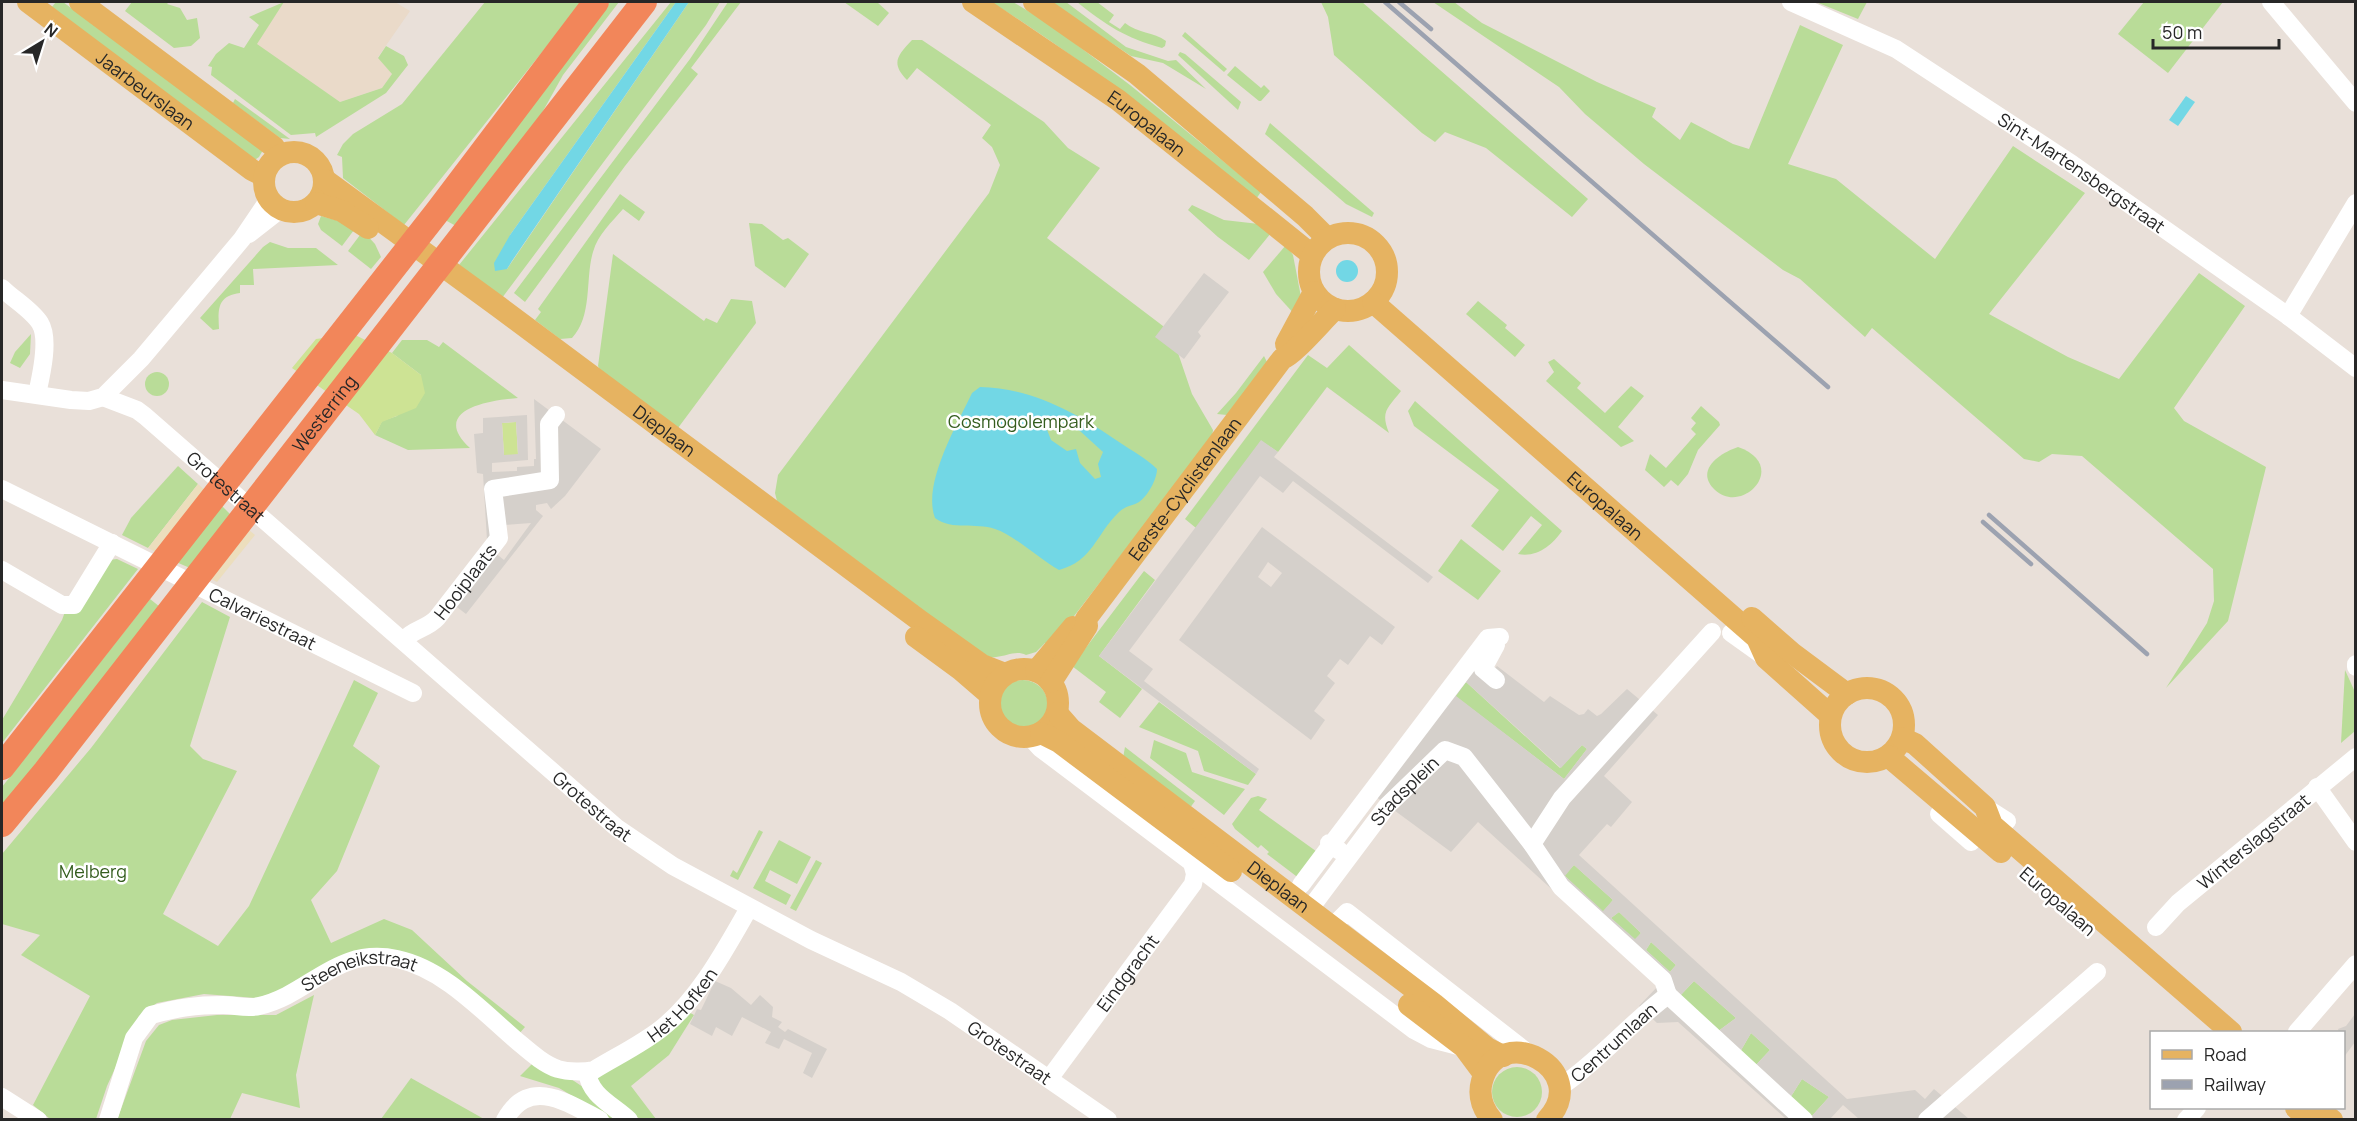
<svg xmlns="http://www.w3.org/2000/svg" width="2357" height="1121" viewBox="0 0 2357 1121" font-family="Manrope,sans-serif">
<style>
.education{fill:#eadac9}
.green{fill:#b9dc98}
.sand{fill:#ecdebd}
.pitch{fill:#cde394}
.plaza{fill:#d5d0cb;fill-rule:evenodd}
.water{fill:#72d7e5;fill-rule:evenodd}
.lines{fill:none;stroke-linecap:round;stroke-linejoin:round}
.minor{stroke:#fff;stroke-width:18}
.major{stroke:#e6b361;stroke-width:22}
.highway{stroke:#f2865a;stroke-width:26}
.rail{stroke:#9ca2b0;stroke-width:4.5}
.labels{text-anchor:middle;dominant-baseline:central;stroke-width:5;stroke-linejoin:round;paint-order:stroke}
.street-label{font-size:18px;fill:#272727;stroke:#fff}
.park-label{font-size:18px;fill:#345d1e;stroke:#fff}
</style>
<rect width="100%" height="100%" fill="#e9e0d9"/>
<polygon class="education" points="284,2 395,2 410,11 378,57 392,74 382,88 340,102 256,44"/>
<g class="green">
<polygon points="56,2 63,2 263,150 259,157 252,162 51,8"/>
<polygon points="132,2 169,2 167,4 180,8 187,20 197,18 200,38 191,46 174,48 125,11"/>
<polygon points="284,2 257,44 340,102 382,88 392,74 378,58 386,46 404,56 408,65 386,93 316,137 315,133 291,135 211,75 212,67 208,66 216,54 229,43 244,48 259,25 249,17"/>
<polygon points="485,2 582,2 404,225 343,178 342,157 337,155 343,144 353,134 402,104"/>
<polygon points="610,2 619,2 563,75 533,129 456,226 445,220"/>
<polygon points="671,2 676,2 510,235 507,269 689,2 720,2 706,25 502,298 459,265"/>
<polygon points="728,2 741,2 691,68 698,74 625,166 525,302 514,293 690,59"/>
<polygon points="844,2 877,2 889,13 878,26"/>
<path d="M991,2H1013L1048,23L1130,85L1261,192L1256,199C1170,130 1085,60 991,2Z"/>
<polygon points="1050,2 1066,2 1126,47 1168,61 1176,60 1206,89 1163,63 1131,56"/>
<path d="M1077,2H1097L1114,15L1109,22L1120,29L1125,23C1137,33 1154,32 1166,41L1165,46L1162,48C1125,38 1106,25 1077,2Z"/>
<polygon points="1321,2 1362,2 1588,199 1572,217 1486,148 1445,132 1435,142 1422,133 1334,55 1328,17"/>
<polygon points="1433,2 1454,2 1482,23 1597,82 1656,108 1652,117 1680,140 1691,122 1733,144 1749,149 1800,25 1843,45 1788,164 1836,179 1935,259 2013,146 2085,193 1989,314 2068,357 2119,379 2199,273 2245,306 2174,408 2184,421 2266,467 2228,621 2166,688 2207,623 2214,601 2213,569 2082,456 2052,454 2039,462 2024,459 1872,328 1865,337 1800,279 1783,270 1644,164 1585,114 1559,87"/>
<polygon points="1816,2 1867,2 1858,19"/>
<polygon points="2144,2 2223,2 2168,73 2118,34"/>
<polygon points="1185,32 1227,69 1224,72 1182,36"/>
<path d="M912,40H922L1044,122L1068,148L1100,168L1047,238L1163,326L1178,353L1192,394L1213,430L1212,437L1051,646L1045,643L1036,652L1026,655C1016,650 1007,656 996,657C991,658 986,656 981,654L777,501L775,493L778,475L989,193L1000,165L992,147L982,138L991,125L917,68L907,80C890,63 898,55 912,40Z"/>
<polygon points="1180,52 1185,54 1241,102 1238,110 1178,55"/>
<polygon points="1235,66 1261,88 1264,85 1270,91 1261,101 1259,101 1227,75"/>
<polygon points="235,99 290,139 280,138 233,103"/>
<polygon points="1270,123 1374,213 1372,217 1346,204 1265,134"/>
<path d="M620,194L645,212L639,221L623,209C612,222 598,234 593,252C585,278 593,316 572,338L560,339L535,320L541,312L538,309Z"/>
<polygon points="1192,205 1224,220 1259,224 1271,233 1249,260 1218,237 1188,210"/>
<polygon points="321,216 357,226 342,246 321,230 318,224"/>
<polygon points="749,223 762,224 783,240 788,238 809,254 785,288 755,266"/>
<polygon points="363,231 375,244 381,257 371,269 348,251"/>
<path d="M270,242L288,248H316L338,265L253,269L254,285H240V293C217,296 218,309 219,329L213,330L200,318L263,247Z"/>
<polygon points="1286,245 1293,255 1301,297 1296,316 1276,294 1263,272"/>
<polygon points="613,254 704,321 706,318 717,323 731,299 752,301 756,323 678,428 600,370 598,366"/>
<polygon points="1478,301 1507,325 1505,328 1525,345 1515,357 1466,314"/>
<polygon points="31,334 30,354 20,368 10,363 15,352"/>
<path d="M402,340H427L439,347L443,342L518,398C489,400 429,410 470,448L408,450L375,435L382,421L397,416L421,375L392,353Z"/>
<path d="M1349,345L1401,391C1388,408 1380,411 1389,433L1327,387L1278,452L1261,441L1196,528L1185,519L1308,355L1327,368Z"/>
<polygon points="1264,356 1267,362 1227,415 1217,414 1236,393"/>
<polygon points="1554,359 1581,383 1577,388 1605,413 1631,386 1644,396 1618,427 1634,441 1621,447 1546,381 1554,372 1548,362"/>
<circle cx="157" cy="384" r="12"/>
<path d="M1415,401L1562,531C1552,545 1537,558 1518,554L1542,525L1531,516L1503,551L1471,526L1499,490L1414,426L1408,411Z"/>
<polygon points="1701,406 1719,422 1720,425 1698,450 1688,474 1678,486 1671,480 1664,487 1645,470 1650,454 1666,468 1696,434 1691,429 1696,423 1691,418"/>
<path d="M1738,447C1790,465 1743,516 1715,490C1694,470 1720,453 1738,447Z"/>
<polygon points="178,466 198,484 148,548 122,535 131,518"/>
<polygon points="220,504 231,515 190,568 176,562"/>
<polygon points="1461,539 1501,571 1478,600 1438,571"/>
<polygon points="117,559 138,569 2,743 2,720 62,620 66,609 109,560"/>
<polygon points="1144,571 1155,580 1099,656 1142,689 1120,718 1099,702 1106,692 1072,666"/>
<polygon points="150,599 160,607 38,764 2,806 2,787"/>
<polygon points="202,602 230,617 190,746 203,759 237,771 163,914 218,946 249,906 354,680 378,693 353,746 380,766 337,871 311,900 331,943 384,919 412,930 467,981 525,1027 518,1035 399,951 359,950 328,963 286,990 257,998 204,994 157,1003 139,1016 107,1086 96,1119 50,1119 33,1105 90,996 21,955 40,935 2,924 2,854 91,748"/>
<polygon points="2345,670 2355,692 2355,731 2341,743"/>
<circle cx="1023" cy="705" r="25"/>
<polygon points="1466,682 1560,768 1582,745 1587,749 1564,779 1455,696"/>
<polygon points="1159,702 1256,774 1248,785 1204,771 1198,751 1139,727"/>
<polygon points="1154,740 1186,753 1192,772 1245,789 1224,815 1150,758"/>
<polygon points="1125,747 1195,801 1187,812 1123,758"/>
<polygon points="1258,796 1267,799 1259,810 1320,854 1300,879 1267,854 1269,852 1261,845 1258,848 1235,829 1232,824 1251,798"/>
<polygon points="759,830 763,832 738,880 730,876 733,870 737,873"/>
<polygon points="779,840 811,857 797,884 770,870 765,881 791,895 786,905 753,888"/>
<polygon points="816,860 822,863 796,911 790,908"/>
<polygon points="1574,865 1613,900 1603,912 1564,875"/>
<polygon points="1619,912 1641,933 1635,940 1611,918"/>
<polygon points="1651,942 1676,965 1670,972 1646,950"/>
<polygon points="1694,981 1736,1018 1717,1032 1678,998"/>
<polygon points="314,995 296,1075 300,1108 242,1093 230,1119 117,1120 146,1041 159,1025 172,1020 217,1015 276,1015"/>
<polygon points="685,1010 694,1015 669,1055 631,1086 656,1119 640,1119 598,1090 598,1076"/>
<polygon points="1751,1033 1770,1050 1755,1066 1740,1052"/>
<polygon points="533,1063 565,1075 583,1087 616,1117 611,1119 559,1088 520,1076"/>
<circle cx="1517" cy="1092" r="25"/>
<polygon points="411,1078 484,1119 381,1119"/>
<polygon points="1802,1079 1829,1097 1811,1117 1790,1098"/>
</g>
<g class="sand">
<polygon points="198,484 220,504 176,562 148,548"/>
<polygon points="231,515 255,535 217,582 190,568"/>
</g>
<g class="pitch">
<polygon points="353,334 392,353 421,375 425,393 416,408 382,422 375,435 359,414 292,368 316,339"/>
<polygon points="516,422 518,455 504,455 502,423"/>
</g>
<g class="plaza">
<polygon points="1204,273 1229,292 1198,332 1201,336 1184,359 1155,337"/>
<path d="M534,399L601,449L565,496L551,509L547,503L536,505V510L543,516L466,614L445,598L487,540L483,474L477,473L474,434L483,433V418L527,415L528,460L492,463V472L517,471V467L534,466V459H536ZM516,422L518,454L504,455L502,423ZM531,523L504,560L494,552L505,525Z"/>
<polygon points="1261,440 1278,452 1274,457 1433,577 1428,583 1293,481 1283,493 1260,476 1129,651 1153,669 1144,681 1259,769 1256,774 1099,656"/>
<path d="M1262,527L1395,627L1382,645L1370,636L1348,665L1340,659L1327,676L1335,683L1314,711L1325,720L1311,740L1179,640ZM1268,562L1282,573L1271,587L1258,577Z"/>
<path d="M1469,657L1491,672L1497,666L1544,702L1550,696L1579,715L1584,714L1588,709L1597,716L1601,714L1627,689L1658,715L1604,776L1632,802L1611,827L1607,824L1579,855L1847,1099L1915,1090L1925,1099L1934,1089L1969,1119H1859L1843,1105L1830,1119H1786L1678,1022L1657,1023L1639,1006L1658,986L1478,822L1451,852L1368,791ZM1466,682L1561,768L1582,745L1587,749L1564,779L1456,696ZM1574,865L1613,900L1603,911L1565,876ZM1619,912L1641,933L1635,939L1611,918ZM1651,942L1676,965L1670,972L1646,950ZM1694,981L1736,1018L1717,1032L1678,998ZM1751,1033L1770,1050L1755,1066L1740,1052ZM1802,1079L1829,1097L1811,1117L1790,1098Z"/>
<polygon points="715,981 731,988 751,1005 760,995 773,1007 772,1017 782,1022 778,1027 785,1032 788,1029 827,1049 812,1078 803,1073 812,1053 784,1039 779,1049 765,1043 771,1032 742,1017 732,1036 716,1027 712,1036 690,1024 697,1009 701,1010"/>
<polygon points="2355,1014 2355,1042 2344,1057 2344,1032 2339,1032 2338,1029 2346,1026"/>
</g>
<g class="water">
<polygon points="676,2 689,2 512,261 507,269 495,271 494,263 510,235"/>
<polygon points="2186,96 2195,102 2178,126 2169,120"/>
<circle cx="1347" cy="271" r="11"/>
<path d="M980,387C1032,388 1078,414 1119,442C1132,451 1146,458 1157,469C1157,479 1148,496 1139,502C1132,506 1125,506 1119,512C1096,534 1093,561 1059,570C1039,559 1014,535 995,529C975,522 953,531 935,518C922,484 957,425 972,393ZM1049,416L1080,431L1103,452L1098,464L1101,477L1095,479L1080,463L1076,449L1067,451L1051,440L1044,422Z"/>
</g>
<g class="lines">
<g class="minor">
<path id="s1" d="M1791,2L1896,49L2072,164L2288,316L2356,368"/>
<polyline points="2271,2 2356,103"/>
<polyline points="249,234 281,209"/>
<path d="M2,288C13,299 32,310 40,323C50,339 41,376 37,394"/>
<polyline points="2288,316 2356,203"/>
<polyline points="2,390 71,400 89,401 103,397 141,359 211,276 242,239 269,199"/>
<path id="s2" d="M103,397L137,410L145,416L617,828L673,866L811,940L901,982L950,1011L1108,1120"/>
<path id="s3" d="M2,489L413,693"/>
<polyline points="2,570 62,605 74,605 112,543"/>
<polyline points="1731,633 1766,658"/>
<path id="s4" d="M404,640C413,629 427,629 437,618L499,538L493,489L550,480L549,424L556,415"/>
<polyline points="1496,645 1483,669 1496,680"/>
<polyline points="2356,664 2356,667"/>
<polyline points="1030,737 1040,748 1414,1030 1431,1039 1462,1047"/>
<polyline points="2317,787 2356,842"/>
<polyline points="1985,807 2007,821"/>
<polyline points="1939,814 1971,842"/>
<polyline points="1329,843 1331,845 1488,638 1500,637"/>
<polyline points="1532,844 1562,798 1712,632"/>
<polyline points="1301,885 1331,845 1340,851"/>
<path id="s5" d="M1309,910L1387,806L1445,750L1464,757L1532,844L1561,887L1663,980L1668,995"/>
<polyline points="1332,927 1347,912 1528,1053"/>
<path id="s6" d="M2156,927L2178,903L2356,757"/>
<polyline points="1668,995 1804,1120"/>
<polyline points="2297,1032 2356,964"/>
<path d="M587,1072C590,1096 612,1104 629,1120"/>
<path id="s7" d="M1049,1079L1193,884L1195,874L1192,863"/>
<path id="s8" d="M1560,1087C1599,1061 1630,1023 1668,995"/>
<polyline points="2,1097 38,1120"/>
<path id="s9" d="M108,1120L134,1038L151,1015C177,1008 195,1005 223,1005C234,1005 248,1009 259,1006C311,994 336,946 397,959C444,969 482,1011 517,1041C529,1051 543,1064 558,1069C568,1072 584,1072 594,1070C617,1056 642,1044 662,1028C699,999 726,948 749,908"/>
<path d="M505,1120C529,1076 568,1103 600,1120"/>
<polyline points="1927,1120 2097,972"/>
<polyline points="2186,1120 2197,1108"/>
</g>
<g class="major">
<path id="s10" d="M28,2L252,170L264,176"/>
<polyline points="80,2 274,147 279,155"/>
<path id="s11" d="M973,2L1118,100L1312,255"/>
<polyline points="1034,2 1137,74 1305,216 1327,238"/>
<circle cx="294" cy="182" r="30"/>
<path id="s12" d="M325,180L499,307L919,620L982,665L1005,674"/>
<polyline points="316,203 342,211 368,228"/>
<circle cx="1348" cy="272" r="39"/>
<path id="s13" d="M1373,302L1757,638L1766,658L1830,715"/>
<polyline points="1286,344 1314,292"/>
<polyline points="1752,618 1792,653 1847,694"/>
<polyline points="916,637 961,670 990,695"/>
<circle cx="1024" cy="703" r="34"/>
<polyline points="1036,671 1073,627"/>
<path id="s14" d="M1051,682L1087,626L1086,619L1282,359C1294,355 1323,320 1335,309"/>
<circle cx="1867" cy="725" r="37"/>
<path id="s15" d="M1057,713L1071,729L1434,1004L1487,1048L1503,1056"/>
<polyline points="1041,733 1059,742 1231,871"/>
<polyline points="1902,738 1915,744 1985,807 1992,825 2231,1032"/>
<polyline points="1888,756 2001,852"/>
<polyline points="1409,1005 1464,1047 1484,1074"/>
<polyline points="2296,1108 2309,1120"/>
<polyline points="2318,1108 2332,1120"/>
<path d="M1492,1120C1482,1108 1478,1095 1482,1081C1498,1020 1594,1069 1547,1120"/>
</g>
<g class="highway">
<polyline points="2,767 438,211 596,2"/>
<path id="s16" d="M2,824L46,771L644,2"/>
</g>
<g class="rail">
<polyline points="1385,2 1828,387"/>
<polyline points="1399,2 1431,29"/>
<polyline points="1989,515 2147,654"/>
<polyline points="1983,522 2031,564"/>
</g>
</g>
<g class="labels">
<g class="street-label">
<text stroke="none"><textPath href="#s10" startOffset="147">Jaarbeurslaan</textPath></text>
<text stroke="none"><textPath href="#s11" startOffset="212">Europalaan</textPath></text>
<text stroke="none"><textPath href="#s1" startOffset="338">Sint-Martensbergstraat</textPath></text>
<text stroke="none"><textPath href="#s16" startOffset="522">Westerring</textPath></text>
<text stroke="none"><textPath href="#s12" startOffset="422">Dieplaan</textPath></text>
<text stroke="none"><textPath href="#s2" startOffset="154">Grotestraat</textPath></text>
<text stroke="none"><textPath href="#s14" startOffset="237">Eerste-Cyclistenlaan</textPath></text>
<text stroke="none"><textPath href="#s13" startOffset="309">Europalaan</textPath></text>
<text stroke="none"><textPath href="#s4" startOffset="86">Hooiplaats</textPath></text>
<text stroke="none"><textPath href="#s3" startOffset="291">Calvariestraat</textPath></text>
<text stroke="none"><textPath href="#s5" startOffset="153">Stadsplein</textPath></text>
<text stroke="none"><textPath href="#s2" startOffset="640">Grotestraat</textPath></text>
<text stroke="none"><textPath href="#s6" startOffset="130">Winterslagstraat</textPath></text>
<text stroke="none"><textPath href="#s15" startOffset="282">Dieplaan</textPath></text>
<text transform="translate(2058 901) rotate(41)">Europalaan</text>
<text stroke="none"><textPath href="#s7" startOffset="132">Eindgracht</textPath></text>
<text stroke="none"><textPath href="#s9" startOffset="333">Steeneikstraat</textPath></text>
<text stroke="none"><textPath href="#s9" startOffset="717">Het Hofken</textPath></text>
<text stroke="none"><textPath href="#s8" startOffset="70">Centrumlaan</textPath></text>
<text stroke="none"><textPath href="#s2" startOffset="1126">Grotestraat</textPath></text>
</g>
<g class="park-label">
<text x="1021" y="421">Cosmogolempark</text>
<text x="93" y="871">Melberg</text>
</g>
</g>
<rect width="2357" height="1121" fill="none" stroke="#272727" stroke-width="6"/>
<rect x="2150" y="1031" width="195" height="78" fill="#ffffff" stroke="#a9a9a9" stroke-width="1.5"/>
<rect x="2162" y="1050" width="30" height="9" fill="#e6b361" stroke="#a9a9a9" stroke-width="1.5"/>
<text x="2204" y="1061" font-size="18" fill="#272727">Road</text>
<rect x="2162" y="1080" width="30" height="9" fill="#9ca2b0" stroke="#a9a9a9" stroke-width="1.5"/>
<text x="2204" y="1091" font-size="18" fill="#272727">Railway</text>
<g transform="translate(42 42) rotate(38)" stroke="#ffffff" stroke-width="4.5" paint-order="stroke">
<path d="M0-4.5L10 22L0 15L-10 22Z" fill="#272727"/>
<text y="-9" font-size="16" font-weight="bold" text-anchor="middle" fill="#272727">N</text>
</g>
<path d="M2153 39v9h126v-9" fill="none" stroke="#272727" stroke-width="3"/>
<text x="2162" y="39" font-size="18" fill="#272727" stroke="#ffffff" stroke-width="4.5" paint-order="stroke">50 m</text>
</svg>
